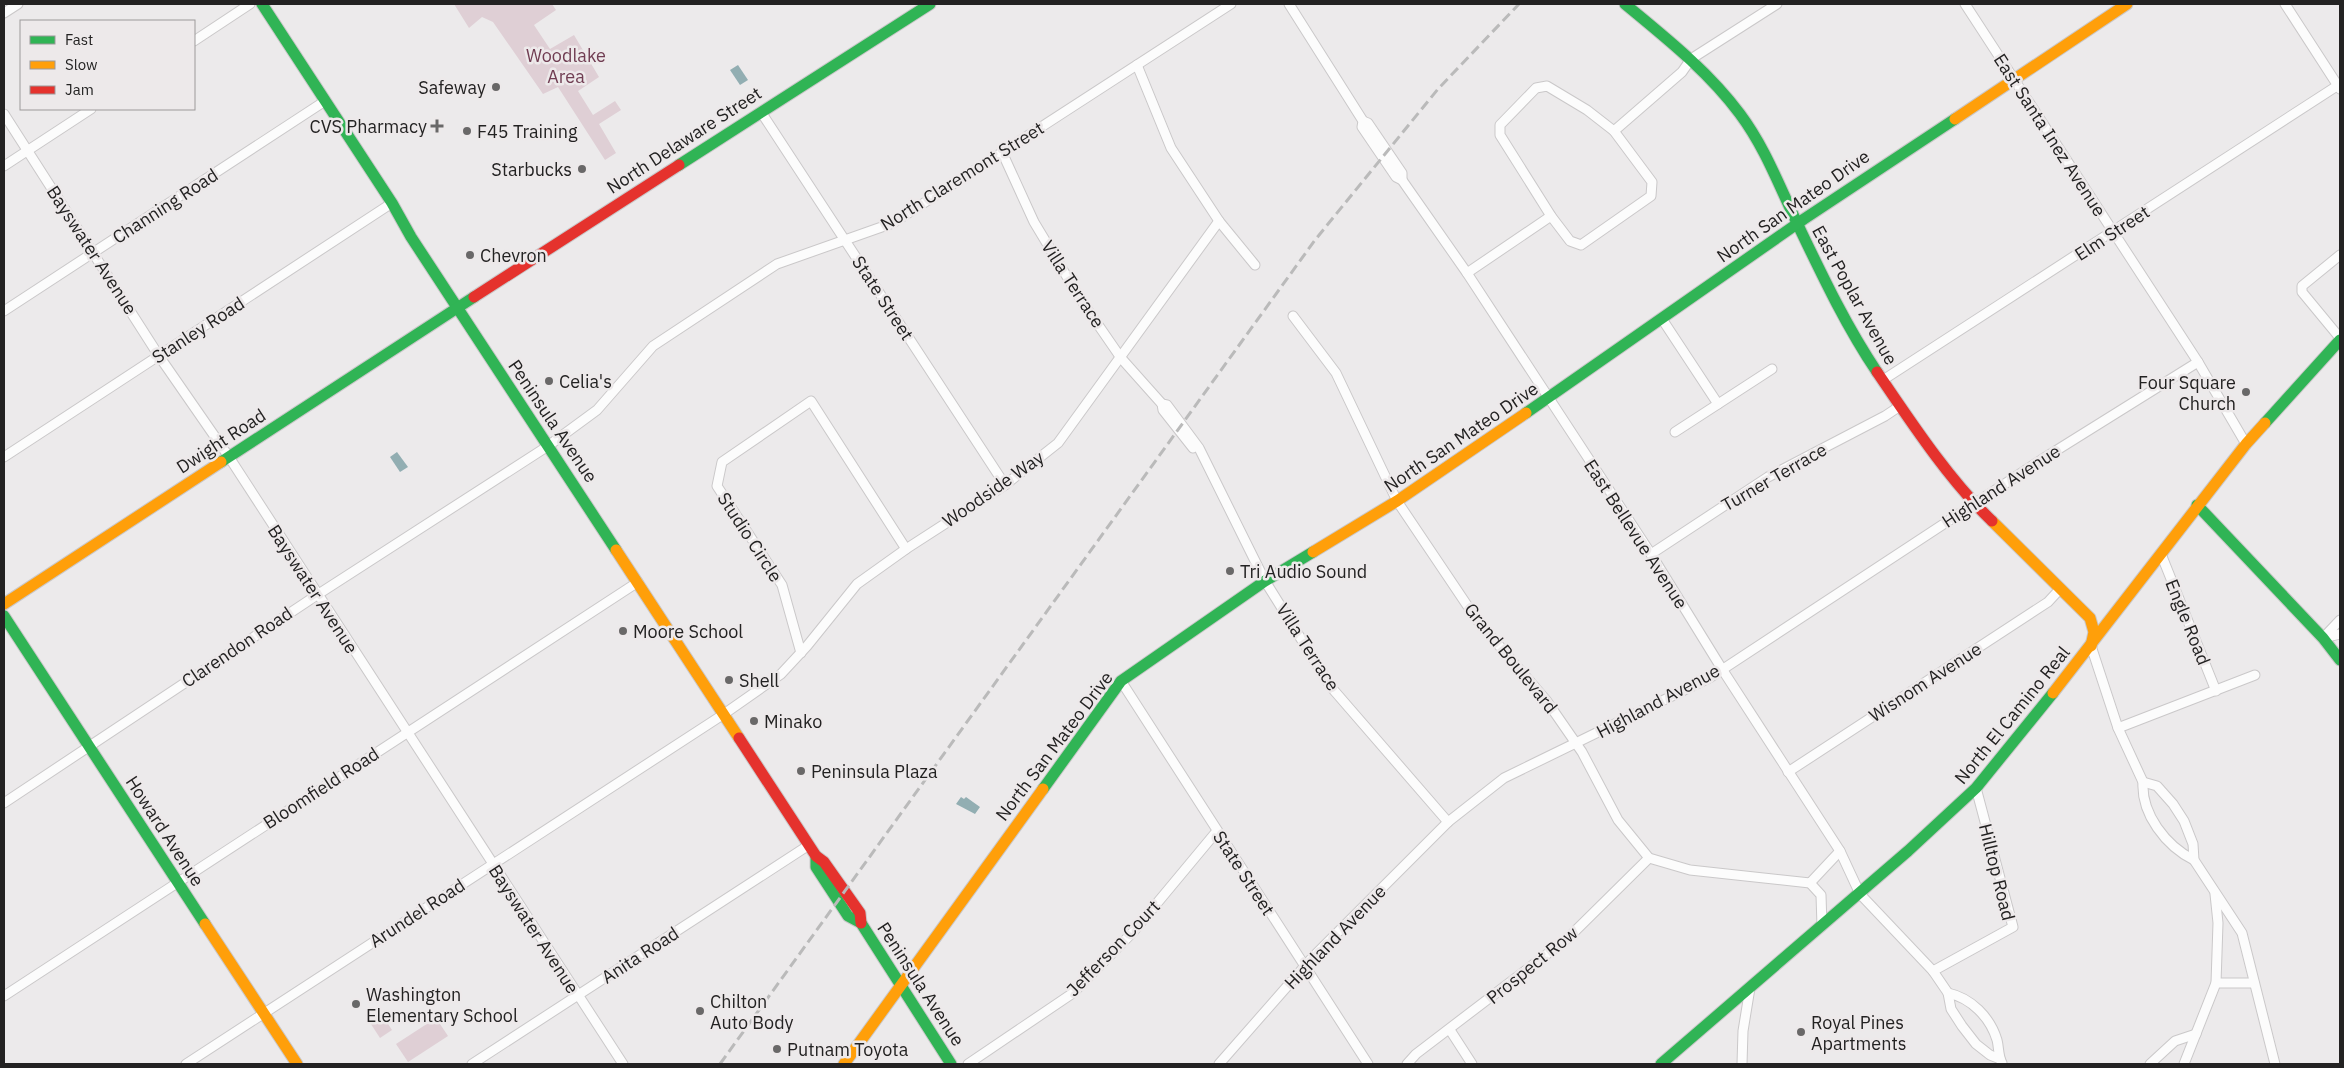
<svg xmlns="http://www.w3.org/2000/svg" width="2344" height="1068" viewBox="0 0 2344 1068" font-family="'IBM Plex Sans',sans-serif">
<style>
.green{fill:#dfcfd5}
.water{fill:#92aeb2}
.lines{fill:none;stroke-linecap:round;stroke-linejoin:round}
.street-casing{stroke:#cac8c9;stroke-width:11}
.fast-casing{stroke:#cac8c9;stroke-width:13}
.slow-casing{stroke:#cac8c9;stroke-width:13}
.jam-casing{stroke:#cac8c9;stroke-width:13}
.street{stroke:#fcfcfc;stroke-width:9}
.fast{stroke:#30b455;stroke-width:11}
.slow{stroke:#ff9f0a;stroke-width:11}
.jam{stroke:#e5322d;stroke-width:11}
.rail{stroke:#bababa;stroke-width:3;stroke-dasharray:10 5;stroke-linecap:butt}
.poi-dot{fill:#696868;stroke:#ede9ea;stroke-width:2}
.labels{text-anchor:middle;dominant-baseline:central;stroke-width:5;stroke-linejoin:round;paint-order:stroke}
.park-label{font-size:18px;fill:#703d52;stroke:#ede9ea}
.poi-label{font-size:18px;fill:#232222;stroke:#ede9ea;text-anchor:start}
.street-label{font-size:18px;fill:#232222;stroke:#ede9ea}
</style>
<rect width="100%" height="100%" fill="#eceaeb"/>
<g class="green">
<polygon points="454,4 552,4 556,10 534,25 550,49 574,35 599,77 578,91 593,115 615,101 621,110 599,124 616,153 605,160 558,87 543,94 493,22 482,17 469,28"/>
<polygon points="377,1007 392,1030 380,1038 365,1015"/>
<polygon points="436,1018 448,1036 408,1062 396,1044"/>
</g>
<g class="water">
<polygon points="738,65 748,80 740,85 730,70"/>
<polygon points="397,452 408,467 400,472 390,457"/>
<polygon points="961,797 964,799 966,797 980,807 975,814 956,804"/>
</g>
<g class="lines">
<defs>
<g id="street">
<polyline points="1289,4 1363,121 1362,127 1396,177 1402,180 1467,273 1651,554 1722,669 1840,851 1860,894 1933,971 1948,993 1951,1009 1962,1026 1976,1044 1990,1055 2000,1059"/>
<polyline points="1965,4 2198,362 2246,444"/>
<polyline points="2285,4 2340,89"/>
<polyline points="4,13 18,4"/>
<polyline points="194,41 250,4"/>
<polyline points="1137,65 1171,148 1219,221 1255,265"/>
<polygon points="1547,86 1587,110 1614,131 1652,182 1651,196 1581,245 1570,241 1551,216 1500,135 1500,125 1536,88"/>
<polyline points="761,112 1005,485"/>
<polyline points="4,114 159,356 229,457 623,1064"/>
<polyline points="1363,121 1368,123 1402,173 1402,180"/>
<polyline points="1614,131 1682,72 1691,59 1777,4"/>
<polyline points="1002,152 1034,222 1081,300 1121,358 1162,404 1163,410 1193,448"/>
<polyline points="4,166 91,109"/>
<polyline points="2340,255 2302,286 2302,292 2340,338"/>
<polyline points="1467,273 1551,216"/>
<polyline points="4,311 325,101"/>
<polyline points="1293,316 1336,373 1397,501 1477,620 1546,700 1582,752 1618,820 1649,858 1690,870 1810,883 1840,851"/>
<polyline points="1662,319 1718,404"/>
<polyline points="1883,380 2340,84"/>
<polyline points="1162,404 1167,405 1199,448 1265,581 1331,687 1448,822"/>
<polyline points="1675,432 1772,369"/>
<polyline points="4,457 392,203"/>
<polyline points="1651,554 1768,477 1885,416 1900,406"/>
<polyline points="2161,554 2216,691"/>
<polyline points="2323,638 2340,620"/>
<polyline points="2323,638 2340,634"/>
<path d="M2091,646L2118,728L2143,782C2141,814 2166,846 2194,860"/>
<polyline points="801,653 782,585 717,486 722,462 811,401 906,549"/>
<polyline points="1121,681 1368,1064"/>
<polyline points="2118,728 2255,675"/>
<polyline points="1788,772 2048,602 2060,589"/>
<polyline points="2143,782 2157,786 2173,804 2184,821 2193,844 2194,860 2242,933 2275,1064"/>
<polyline points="4,803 317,595 548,446 597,410 653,346 777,264 893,223 1231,4"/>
<polyline points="1810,883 1821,895 1822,926"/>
<polyline points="1933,971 2013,927 1976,788"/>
<polyline points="2216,983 2254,983"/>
<path d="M1948,993C1971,998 1990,1017 1997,1040C1999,1047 1998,1056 2002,1063"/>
<polyline points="4,996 638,582"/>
<polyline points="1450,1030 1472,1064"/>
<polyline points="186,1064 724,714 781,674 807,646 857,584 906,549 1005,485 1058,443 1219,221"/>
<polyline points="472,1064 809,845"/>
<polyline points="968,1064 1073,993 1133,932 1217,831"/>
<polyline points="1219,1064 1312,958 1448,822 1504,778 1711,677 2041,460 2198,362"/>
<polyline points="1407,1064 1416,1054 1568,938 1649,858"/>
<polyline points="1742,1064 1743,1031 1750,988"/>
<polyline points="2150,1064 2175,1041 2196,1034"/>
<polyline points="2184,1064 2216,983 2218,923 2215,894"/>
</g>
<g id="fast">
<polyline points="262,4 392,203 411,237 616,550"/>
<path d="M1625,4C1666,38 1708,71 1740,114C1766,149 1779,186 1798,225C1822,275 1846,326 1877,372"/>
<polyline points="679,165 930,4"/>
<polyline points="1526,413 1804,219 1955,119"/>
<polyline points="2265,423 2340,340"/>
<polyline points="221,462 474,297"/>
<polyline points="2197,505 2323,638 2340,660"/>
<polyline points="4,616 205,924"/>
<polyline points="1043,789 1121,681 1265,581 1313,552"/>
<polyline points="816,856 816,867 848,916 861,923 951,1064"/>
<polyline points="1661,1064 1908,851 1976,788 2053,693"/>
</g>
<g id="slow">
<polyline points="1955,119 2127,4"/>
<polyline points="1992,521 2090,618 2094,632 2091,646"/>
<polyline points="616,550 739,738"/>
<polyline points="1313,552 1397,501 1526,413"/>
<polyline points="4,604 221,462"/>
<polyline points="2053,693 2246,444 2265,423"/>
<polyline points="205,924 297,1064"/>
<polyline points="844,1064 1043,789"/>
</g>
<g id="jam">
<polyline points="474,297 679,165"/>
<path d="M1877,372C1911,422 1949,480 1992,521"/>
<polyline points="739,738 816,856 824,862 860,913 861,923"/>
</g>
</defs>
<use href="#street" class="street-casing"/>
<use href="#fast" class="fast-casing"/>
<use href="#slow" class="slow-casing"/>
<use href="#jam" class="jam-casing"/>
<use href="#street" class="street"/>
<use href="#fast" class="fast"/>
<use href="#slow" class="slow"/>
<use href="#jam" class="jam"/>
<polyline class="rail" points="720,1064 1315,240 1438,89 1519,4"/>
</g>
<g class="poi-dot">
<circle cx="496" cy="87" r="5"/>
<path d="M434.5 118.5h5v5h5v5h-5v5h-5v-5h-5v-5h5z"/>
<circle cx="467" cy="131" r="5"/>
<circle cx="582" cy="169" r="5"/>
<circle cx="470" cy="255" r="5"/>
<circle cx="549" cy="381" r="5"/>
<circle cx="2246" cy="392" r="5"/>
<circle cx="1230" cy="571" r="5"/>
<circle cx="623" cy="631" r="5"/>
<circle cx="729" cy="680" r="5"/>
<circle cx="754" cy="721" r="5"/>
<circle cx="801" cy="771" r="5"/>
<circle cx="356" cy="1004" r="5"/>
<circle cx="700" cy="1011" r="5"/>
<circle cx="1801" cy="1032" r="5"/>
<circle cx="777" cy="1049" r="5"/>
</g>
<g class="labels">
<g class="park-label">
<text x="566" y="55">Woodlake<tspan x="566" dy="21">Area</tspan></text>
</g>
<g class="poi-label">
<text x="486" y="87" text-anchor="end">Safeway</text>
<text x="427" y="126" text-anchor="end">CVS Pharmacy</text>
<text x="477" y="131">F45 Training</text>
<text x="572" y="169" text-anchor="end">Starbucks</text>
<text x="480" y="255">Chevron</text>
<text x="559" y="381">Celia's</text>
<text x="2236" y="382" text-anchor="end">Four Square<tspan x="2236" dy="21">Church</tspan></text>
<text x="1240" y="571">Tri Audio Sound</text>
<text x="633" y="631">Moore School</text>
<text x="739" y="680">Shell</text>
<text x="764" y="721">Minako</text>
<text x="811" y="771">Peninsula Plaza</text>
<text x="366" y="994">Washington<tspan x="366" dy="21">Elementary School</tspan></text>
<text x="710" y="1001">Chilton<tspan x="710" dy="21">Auto Body</tspan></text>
<text x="1811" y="1022">Royal Pines<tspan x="1811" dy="21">Apartments</tspan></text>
<text x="787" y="1049">Putnam Toyota</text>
</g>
<g class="street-label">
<text transform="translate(2050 135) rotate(57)">East Santa Inez Avenue</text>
<text transform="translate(684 140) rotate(-33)">North Delaware Street</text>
<text transform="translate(962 176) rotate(-32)">North Claremont Street</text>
<text transform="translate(165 206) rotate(-33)">Channing Road</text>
<text transform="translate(1793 206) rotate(-35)">North San Mateo Drive</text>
<text transform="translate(2112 233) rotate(-33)">Elm Street</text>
<text transform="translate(92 250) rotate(57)">Bayswater Avenue</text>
<text transform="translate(1073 284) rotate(57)">Villa Terrace</text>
<text transform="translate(1855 295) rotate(61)">East Poplar Avenue</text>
<text transform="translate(883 298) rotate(57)">State Street</text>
<text transform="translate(198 330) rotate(-33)">Stanley Road</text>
<text transform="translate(553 421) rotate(56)">Peninsula Avenue</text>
<text transform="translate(1461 437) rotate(-34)">North San Mateo Drive</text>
<text transform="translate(221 441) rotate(-33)">Dwight Road</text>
<text transform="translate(1774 477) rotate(-30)">Turner Terrace</text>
<text transform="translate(2001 486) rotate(-33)">Highland Avenue</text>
<text transform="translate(993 489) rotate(-35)">Woodside Way</text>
<text transform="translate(1636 534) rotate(57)">East Bellevue Avenue</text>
<text transform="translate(750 537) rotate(57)">Studio Circle</text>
<text transform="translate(313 589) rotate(57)">Bayswater Avenue</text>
<text transform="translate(2188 622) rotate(68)">Engle Road</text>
<text transform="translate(237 647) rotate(-34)">Clarendon Road</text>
<text transform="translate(1308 647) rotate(57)">Villa Terrace</text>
<text transform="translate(1511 658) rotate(51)">Grand Boulevard</text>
<text transform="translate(1925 682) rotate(-33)">Wisnom Avenue</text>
<text transform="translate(1658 701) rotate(-28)">Highland Avenue</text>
<text transform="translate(2012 715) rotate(-51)">North El Camino Real</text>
<text transform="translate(1054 746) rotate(-53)">North San Mateo Drive</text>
<text transform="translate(321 788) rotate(-33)">Bloomfield Road</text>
<text transform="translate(165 831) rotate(57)">Howard Avenue</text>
<text transform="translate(1997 872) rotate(76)">Hilltop Road</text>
<text transform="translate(1244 873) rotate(57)">State Street</text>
<text transform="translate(417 913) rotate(-33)">Arundel Road</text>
<text transform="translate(534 929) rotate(57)">Bayswater Avenue</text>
<text transform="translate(1335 937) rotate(-46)">Highland Avenue</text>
<text transform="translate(1113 948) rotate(-46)">Jefferson Court</text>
<text transform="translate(640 955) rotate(-33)">Anita Road</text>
<text transform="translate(1532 965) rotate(-39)">Prospect Row</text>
<text transform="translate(921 984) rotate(57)">Peninsula Avenue</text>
</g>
</g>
<rect width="2344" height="1068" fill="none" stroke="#232222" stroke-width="10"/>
<rect x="20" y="20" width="175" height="90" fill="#ede9ea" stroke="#9c999a"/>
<rect x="30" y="36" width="25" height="8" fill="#30b455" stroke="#9c999a"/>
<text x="65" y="45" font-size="15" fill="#232222">Fast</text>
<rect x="30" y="61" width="25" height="8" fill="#ff9f0a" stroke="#9c999a"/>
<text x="65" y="70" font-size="15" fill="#232222">Slow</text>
<rect x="30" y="86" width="25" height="8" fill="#e5322d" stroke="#9c999a"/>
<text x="65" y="95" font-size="15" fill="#232222">Jam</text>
</svg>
